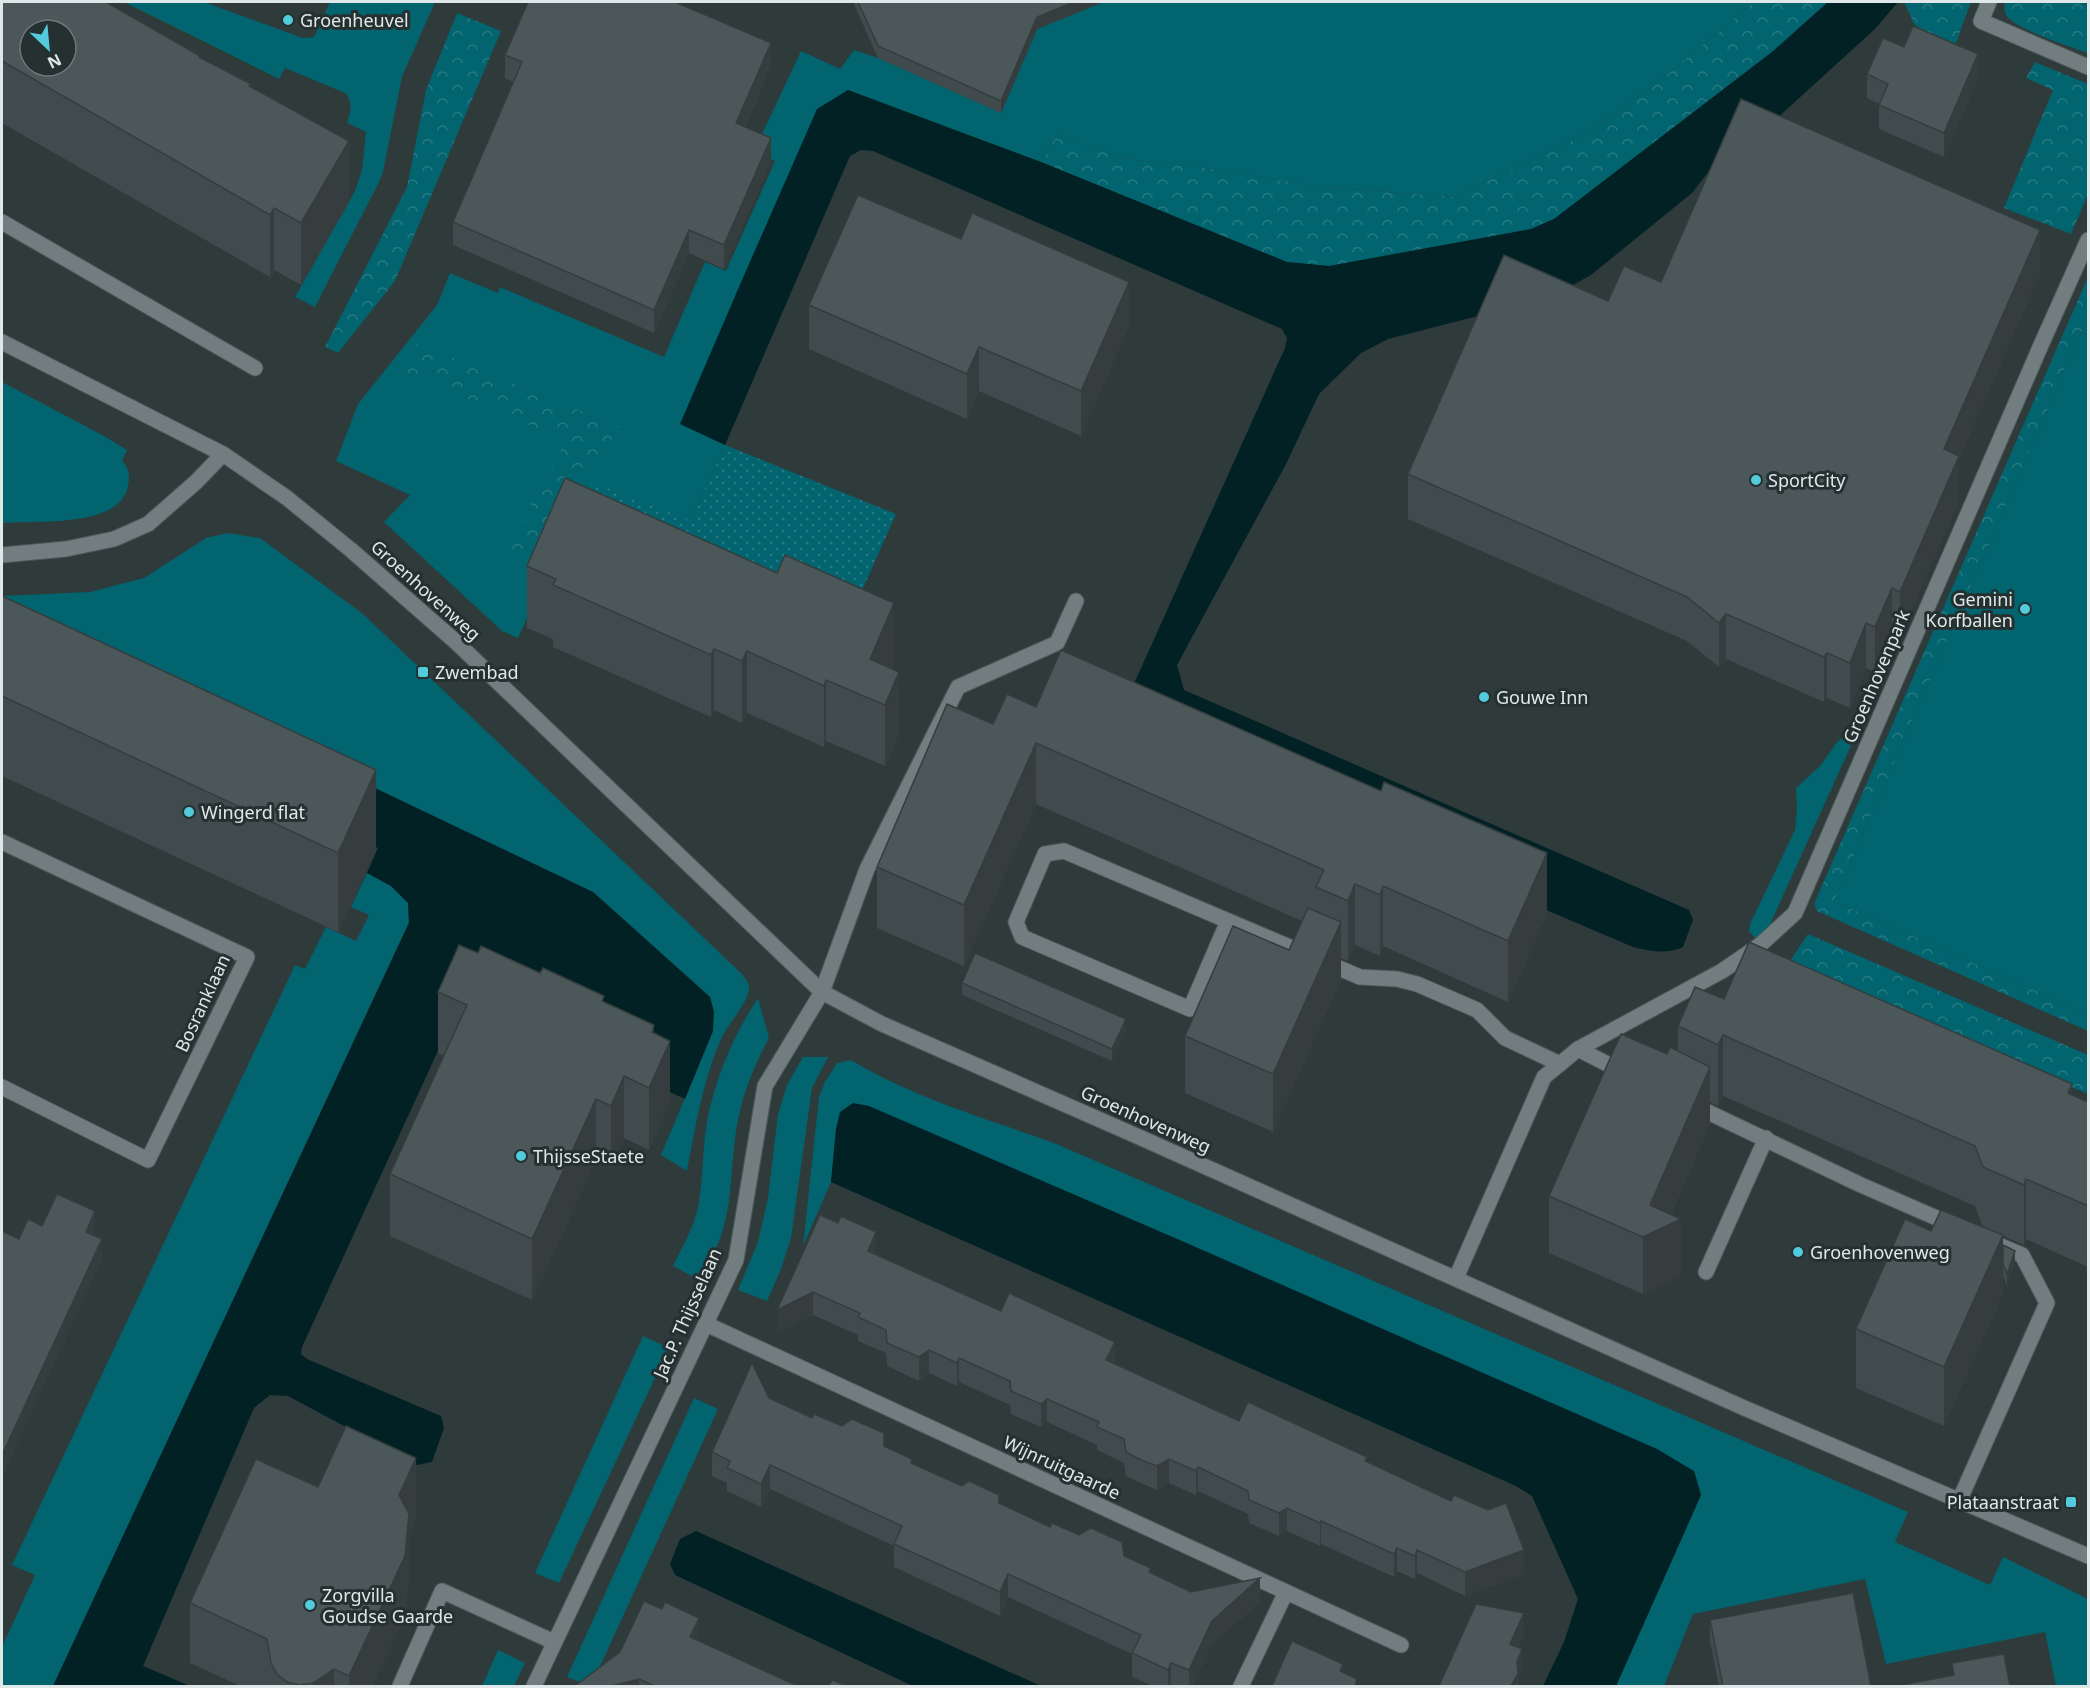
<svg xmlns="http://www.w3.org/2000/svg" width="2090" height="1688" viewBox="0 0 2090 1688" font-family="'Noto Sans',sans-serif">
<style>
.grass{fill:#02646f}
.forest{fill:url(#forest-crowns)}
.park{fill:url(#park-dots)}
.water{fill:#012125}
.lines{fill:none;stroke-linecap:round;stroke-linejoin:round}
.minor-casing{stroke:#4f5859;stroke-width:17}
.minor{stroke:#717d7f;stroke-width:15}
.wall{fill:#414b4d}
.shaded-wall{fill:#353d3e}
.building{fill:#4c5759;stroke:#353d3e;stroke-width:1.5;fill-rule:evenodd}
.poi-dot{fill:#53cbdc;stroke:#253031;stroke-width:2}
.labels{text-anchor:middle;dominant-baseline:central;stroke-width:6;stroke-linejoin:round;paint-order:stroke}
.poi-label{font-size:18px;fill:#e0e7e8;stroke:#253031;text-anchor:start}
.street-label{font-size:18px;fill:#e0e7e8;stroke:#253031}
</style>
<defs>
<pattern id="forest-crowns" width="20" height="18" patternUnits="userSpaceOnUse" patternTransform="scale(1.5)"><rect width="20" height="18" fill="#02646f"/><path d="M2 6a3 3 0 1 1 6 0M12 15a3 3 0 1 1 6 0" fill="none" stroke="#277a84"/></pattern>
<pattern id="park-dots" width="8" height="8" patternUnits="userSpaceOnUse" patternTransform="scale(1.5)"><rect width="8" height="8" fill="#02646f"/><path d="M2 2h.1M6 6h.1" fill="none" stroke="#277a84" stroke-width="1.8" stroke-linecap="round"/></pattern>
</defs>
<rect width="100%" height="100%" fill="#2f3a3b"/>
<g class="grass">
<path d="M124,2H204L303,38L314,37L330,2H435L402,77L383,172L378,184L315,307L295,297L355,191L362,170L366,132L347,123C350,112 354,103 345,93L285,68L279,79Z"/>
<polygon points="1103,2 1754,2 1661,80 1583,135 1454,197 1321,187 1187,165 1125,159 1058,134 1041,162 847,90 681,424 725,445 691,521 565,536 518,638 502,631 384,522 410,495 336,461 358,404 437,305 450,273 498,293 500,287 664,357 705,262 726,271 775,161 754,151 801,51 840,69 854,50 878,58 1001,112 1037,29"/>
<polygon points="2088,316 2088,1014 1834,901"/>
<path d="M2,382L104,436L127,450L122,460C129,469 130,475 128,486C120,529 33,520 2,523Z"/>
<path d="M228,533L260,538L363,614L742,974C745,978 748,982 749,986C751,999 729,1023 723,1035C703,1078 696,1125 687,1171L661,1155L713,1031L710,997L593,892L335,769L2,596L90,592L144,578L206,538Z"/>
<polygon points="1844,737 1854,739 1763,940 1754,937 1749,931 1750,924 1795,830 1797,807 1796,788 1820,766 1838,741"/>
<polygon points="367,873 391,886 408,903 409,922 53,1686 2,1686 2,1647 35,1575 12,1565 295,965 305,969 326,927 356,941 369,915 351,907"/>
<path d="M758,998L769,1038C755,1064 744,1091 738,1120C730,1159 734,1201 720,1239C714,1253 707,1266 699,1280L673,1266C682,1247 694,1227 698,1207C704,1175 702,1142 709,1111C719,1070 735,1033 758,998Z"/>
<polygon points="803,1057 828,1057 812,1088 791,1238 781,1269 767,1301 738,1290 758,1242 768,1198 778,1114 787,1085"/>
<path d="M851,1060C914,1098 985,1118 1054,1143L1908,1512L1895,1542L1990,1585L2003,1557L2088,1599V1686H2056L2045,1632L1886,1664L1865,1579L1693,1614L1664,1686H1616L1701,1495L1694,1471L836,1129L831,1182L803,1246L819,1097L825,1082L837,1063Z"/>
<polygon points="643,1336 669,1348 559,1583 535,1573"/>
<polygon points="694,1398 718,1409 591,1686 567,1677"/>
<polygon points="498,1650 525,1663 514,1686 482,1686"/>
</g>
<g class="forest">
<polygon points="1754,2 1828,2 1772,52 1554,219 1531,229 1329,266 1287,262 1041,162 1058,134 1125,159 1187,165 1321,187 1454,197 1583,135 1661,80"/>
<polygon points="1904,2 1971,2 1953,51 1914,24"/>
<path d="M2005,2H2081L2088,5V53C2072,47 2014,29 2006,15C2004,11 2004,5 2005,2Z"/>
<polygon points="457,13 501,31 395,281 338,353 325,347 407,187 426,90"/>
<polygon points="2035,62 2088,84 2088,194 2071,234 2004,208 2053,90 2026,78"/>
<polygon points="2088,277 2088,316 1834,901 2088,1014 2088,1031 1817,911 1814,904"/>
<polygon points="417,343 622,428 597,455 535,562 507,548 566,441 406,372"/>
<polygon points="1808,934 2088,1055 2088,1094 1825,980 1790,961"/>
</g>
<polygon class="park" points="725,445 896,514 860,595 565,536 592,482 691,521"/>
<g class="water">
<path d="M1828,2H1898L1875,29L1763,131L1735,138L1692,193L1591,275L1549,298L1388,339L1361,353L1319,394L1286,464L1177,665L1184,690L1689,910L1693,920L1683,947C1666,955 1651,951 1633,947L1115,726L1285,348L1287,338L1282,329L873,151L861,150L850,156L725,445L680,424L742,280L817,109L848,90L1041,162L1287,262L1329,266L1531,229L1554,219L1772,52Z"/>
<polygon points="19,682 335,769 593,892 710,997 714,1012 713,1031 685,1099 604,1062 459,1005 302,1347 301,1354 307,1359 441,1416 444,1428 432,1462 417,1465 288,1396 270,1395 254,1408 143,1666 190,1686 53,1686 409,923 408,903 391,886 367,873 378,848"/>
<polygon points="853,1103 869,1106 1182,1241 1657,1449 1694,1471 1701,1495 1616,1686 1543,1686 1564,1642 1578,1599 1532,1496 1516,1486 831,1182 836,1129 840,1112"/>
<polygon points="696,1531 1041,1686 913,1686 675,1575 670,1564 680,1539"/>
</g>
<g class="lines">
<defs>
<g id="minor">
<polyline points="1989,2 1981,21 2088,67"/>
<polyline points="2,222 255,368"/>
<polyline points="2,342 223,454 287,498 351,550 456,642 822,992 882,1024 1139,1137 1742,1407 2088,1556"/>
<polyline points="2,555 66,549 114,539 148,524 196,482 223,454"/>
<polyline points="2,842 247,957 148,1160 2,1087"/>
<polyline points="1228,921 1190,1009 1022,937 1016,922 1045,854 1064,851 1360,977 1397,979 1417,984 1477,1010 1505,1038 1560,1064"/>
<polyline points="1578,1049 1623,1072"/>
<polyline points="1691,1104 1861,1185 1955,1226"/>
<polyline points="1706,1272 1766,1138"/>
<polyline points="1456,1278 1544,1077 1578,1049 1722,971 1760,945 1795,913 2041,345 2088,240"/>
<polyline points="706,1324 1401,1645"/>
<polyline points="1960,1499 2047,1303 2022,1255 1996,1244"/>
<polyline points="400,1686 442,1591 554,1642"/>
<polyline points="534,1686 736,1260 765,1086 822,992 867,869 958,687 1057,643 1076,601"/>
<polyline points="1241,1686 1286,1592"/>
</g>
</defs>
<use href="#minor" class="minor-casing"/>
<use href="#minor" class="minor"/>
</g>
<g class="wall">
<polygon points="2,2 200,58 251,87 349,202 301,285 274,270 270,277 2,123"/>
<polygon points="853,2 1103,2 1037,29 1001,113 878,58"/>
<polygon points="1904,47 1978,78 1944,157 1879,129 1879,104 1867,98 1867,74"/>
<polygon points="505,55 771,66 745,127 771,162 724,269 689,253 654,333 453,245 453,222 513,82 505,78"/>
<polygon points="2040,274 1959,459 1959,501 1900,636 1892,633 1875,672 1866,668 1850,708 1827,698 1824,702 1726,659 1719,667 1687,641 1408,519 1408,474 1608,301 1661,282"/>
<polygon points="809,305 1129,326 1081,436 979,391 967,419 809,349"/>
<polygon points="527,566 894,665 892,669 899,734 885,766 826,741 824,747 747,713 742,723 714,710 711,717 553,647 553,639 527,628"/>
<polygon points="2,596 376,849 338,932 2,776"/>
<polygon points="1036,707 1547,914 1508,1002 1383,946 1380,956 1355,945 1348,961 1341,958 1341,979 1273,1132 1185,1093 1185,1036 1289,950 1302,921 1036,804 964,966 877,928 877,867 993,724"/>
<polygon points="478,953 604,1002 654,1034 670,1103 649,1150 624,1138 611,1167 596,1160 532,1300 390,1236 390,1174 444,1056 438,1053 438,992"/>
<polygon points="962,983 1126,1031 1112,1061 962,995"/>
<polygon points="1724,999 2072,1094 2088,1102 2088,1267 2026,1239 2024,1245 2003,1236 2003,1245 2015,1263 2007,1286 2003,1276 2003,1294 1944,1426 1856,1388 1856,1329 1931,1231 1983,1227 1975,1206 1723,1096 1718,1106 1710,1102 1710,1123 1671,1214 1681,1276 1643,1294 1549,1253 1549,1196 1678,1051 1678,1026"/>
<polygon points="838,1223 876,1255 1239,1421 1367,1462 1524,1574 1465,1596 1417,1573 1415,1579 1397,1571 1394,1577 1321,1544 1320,1546 1287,1531 1279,1536 1249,1523 1248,1514 1198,1491 1196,1495 1169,1483 1157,1490 1141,1483 1126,1476 1124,1463 1097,1450 1097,1445 1047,1422 1041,1427 1011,1414 1010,1405 959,1382 957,1386 929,1373 919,1381 887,1366 886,1353 858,1341 858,1335 813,1315 777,1333"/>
<polygon points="769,1398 812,1418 884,1446 912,1464 999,1503 1050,1527 1124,1556 1151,1573 1191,1592 1260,1602 1212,1644 1192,1686 1153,1686 1132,1677 1132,1654 1008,1597 1000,1616 894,1567 894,1546 770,1489 761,1507 727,1491 727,1483 712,1476 712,1452"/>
<polygon points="318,1487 416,1519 409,1535 409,1575 405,1617 372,1686 240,1686 190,1663 190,1603"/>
<polygon points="1710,1620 1871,1686 1719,1686 1710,1642"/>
<polygon points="699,1642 798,1686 575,1686 620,1652"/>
</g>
<g class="shaded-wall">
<polygon points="1074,2 1103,2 1037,29 1001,113 1001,101 1037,17"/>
<polygon points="771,43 771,66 736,146 736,123"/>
<polygon points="1978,54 1978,78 1944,157 1944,133"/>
<polygon points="771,138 771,162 724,269 724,245"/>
<polygon points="349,141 349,202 301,285 301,223"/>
<polygon points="274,208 274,270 270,277 270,215"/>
<polygon points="689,230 689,253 654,333 654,310"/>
<polygon points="2040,230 2040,274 1959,459 1959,501 1900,636 1900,592 1944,449"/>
<polygon points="1129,282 1129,326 1081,436 1081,391"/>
<polygon points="979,347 979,391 967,419 967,374"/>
<polygon points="1892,588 1892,633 1875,672 1875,627"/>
<polygon points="894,603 894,665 878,702 870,659"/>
<polygon points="1726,614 1726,659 1719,667 1719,623"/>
<polygon points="1866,623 1866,668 1850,708 1850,663"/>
<polygon points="714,649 714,710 711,717 711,655"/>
<polygon points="747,651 747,713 742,723 742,661"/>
<polygon points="1827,653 1827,698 1824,702 1824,657"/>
<polygon points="899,672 899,734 885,766 885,705"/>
<polygon points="826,680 826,741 824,747 824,686"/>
<polygon points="1036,743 1036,804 964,966 964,905"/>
<polygon points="376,770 376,849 338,932 338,853"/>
<polygon points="1547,853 1547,914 1508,1002 1508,941"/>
<polygon points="1355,884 1355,945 1348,961 1348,901"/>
<polygon points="1383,886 1383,946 1380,956 1380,895"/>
<polygon points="1341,922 1341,979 1273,1132 1273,1074"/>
<polygon points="1126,1019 1126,1031 1112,1061 1112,1049"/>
<polygon points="654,1025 654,1076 670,1041 670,1103 649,1150 649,1088 652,1032"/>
<polygon points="1723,1035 1723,1096 1718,1106 1718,1045"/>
<polygon points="1710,1067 1710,1123 1665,1227 1681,1219 1681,1276 1643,1294 1643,1237 1650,1205"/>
<polygon points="624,1076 624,1138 611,1167 611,1106"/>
<polygon points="2072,1084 2072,1144 2068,1093"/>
<polygon points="596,1099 596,1160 532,1300 532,1239"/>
<polygon points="2026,1179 2026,1239 2024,1245 2024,1185"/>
<polygon points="95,1211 95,1233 86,1253 86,1232"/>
<polygon points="876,1232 876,1255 868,1251"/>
<polygon points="2003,1235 2003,1294 1944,1426 1944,1367"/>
<polygon points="102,1239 102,1260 2,1477 2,1455"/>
<polygon points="2015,1251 2015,1263 2007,1286 2007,1274"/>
<polygon points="813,1292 813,1315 777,1333 777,1310"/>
<polygon points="1115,1342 1115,1365 1106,1360"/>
<polygon points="929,1350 929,1373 919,1381 919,1357"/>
<polygon points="959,1358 959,1382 957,1386 957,1363"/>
<polygon points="1047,1399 1047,1422 1041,1427 1041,1404"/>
<polygon points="416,1458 416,1519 409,1535 409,1575 405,1617 372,1686 349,1686 349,1676 399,1495"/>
<polygon points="1169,1459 1169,1483 1157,1490 1157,1466"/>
<polygon points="770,1465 770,1489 761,1507 761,1484"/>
<polygon points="1198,1467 1198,1491 1196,1495 1196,1471"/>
<polygon points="1287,1508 1287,1531 1279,1536 1279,1513"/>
<polygon points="1321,1521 1321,1544 1320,1546 1320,1523"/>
<polygon points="1397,1548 1397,1571 1394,1577 1394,1554"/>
<polygon points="1417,1550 1417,1573 1415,1579 1415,1556"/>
<polygon points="1524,1550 1524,1574 1465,1596 1465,1572"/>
<polygon points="1008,1574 1008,1597 1000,1616 1000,1592"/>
<polygon points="1260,1578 1260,1602 1212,1644 1192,1686 1189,1686 1189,1670 1212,1621"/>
<polygon points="1524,1613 1524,1637 1510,1667 1510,1644"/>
<polygon points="699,1618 699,1642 690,1637"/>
<polygon points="1522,1649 1522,1673 1518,1682 1518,1686 1509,1686 1517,1662"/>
<polygon points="1171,1663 1171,1686 1168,1686 1168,1670"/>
<polygon points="334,1669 334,1686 313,1686 313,1683"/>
<polygon points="639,1679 639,1686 612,1686"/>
</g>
<g class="building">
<path d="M2,2H106L200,56L199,57L251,84L249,86L349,141L301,223L274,208L270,215L2,61ZM30,30H66V66H30Z"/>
<polygon points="528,2 675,2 771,43 736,123 771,138 724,245 689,230 654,310 453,222 522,62 505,55"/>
<polygon points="858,2 1074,2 1037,17 1001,101 878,46"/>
<polygon points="1913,26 1978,54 1944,133 1879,105 1888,84 1867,74 1883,38 1904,47"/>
<polygon points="1741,99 2040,230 1944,449 1959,456 1900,592 1892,588 1875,627 1866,623 1850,663 1827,653 1824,657 1726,614 1719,623 1687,597 1408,474 1504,255 1608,301 1624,266 1661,282"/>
<polygon points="858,195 961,239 972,213 1129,282 1081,391 979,347 967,374 809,305"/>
<polygon points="565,478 777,573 785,555 894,603 870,659 899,672 885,705 826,680 824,686 747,651 742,661 714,649 711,655 553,585 556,579 527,566"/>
<polygon points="2,596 376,770 338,853 2,696"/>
<polygon points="1061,650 1381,791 1384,782 1547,853 1508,941 1383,886 1380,895 1355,884 1348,901 1316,887 1324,870 1036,743 964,905 877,867 947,704 993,724 1007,694 1036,707"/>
<polygon points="1308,908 1341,922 1273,1074 1185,1036 1233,926 1289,950"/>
<polygon points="1749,942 2072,1084 2068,1093 2088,1102 2088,1206 2026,1179 2024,1185 1983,1167 1975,1146 1723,1035 1718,1045 1678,1026 1695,987 1724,999"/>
<polygon points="459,945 478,953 481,946 540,973 543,968 604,996 602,1001 654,1025 652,1032 670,1041 649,1088 624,1076 611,1106 596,1099 532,1239 390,1174 467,1005 438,992"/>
<polygon points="975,953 1126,1019 1112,1049 962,983"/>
<polygon points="1621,1034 1667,1054 1670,1047 1710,1067 1650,1205 1681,1219 1643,1237 1549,1196"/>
<polygon points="57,1194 95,1211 86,1232 102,1239 2,1455 2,1231 19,1239 28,1219 42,1226"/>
<polygon points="1941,1210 2003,1235 1944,1367 1856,1329 1905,1219 1931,1231"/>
<polygon points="820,1215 838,1223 841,1216 876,1232 868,1251 1001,1311 1009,1293 1115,1342 1106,1360 1239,1421 1248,1402 1367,1457 1365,1461 1451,1501 1454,1495 1488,1510 1506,1503 1524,1550 1465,1572 1417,1550 1415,1556 1397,1548 1394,1554 1321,1521 1320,1523 1287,1508 1279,1513 1249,1500 1248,1491 1198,1467 1196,1471 1169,1459 1157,1466 1141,1460 1126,1452 1124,1439 1097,1427 1099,1422 1047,1399 1041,1404 1011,1391 1010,1381 959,1358 957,1363 929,1350 919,1357 887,1343 886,1330 858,1317 860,1313 813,1292 777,1310"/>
<polygon points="2003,1245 2015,1251 2007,1274 2003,1264"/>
<polygon points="752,1363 769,1398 812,1418 814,1414 842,1426 852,1419 884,1433 884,1446 912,1459 911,1463 962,1486 969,1481 999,1495 999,1503 1050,1527 1052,1523 1079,1535 1091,1528 1106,1535 1122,1542 1124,1556 1151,1568 1149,1572 1191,1592 1260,1578 1212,1621 1189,1670 1171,1663 1168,1670 1132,1653 1141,1635 1008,1574 1000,1592 894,1544 902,1526 770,1465 761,1484 727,1468 730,1461 712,1452"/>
<polygon points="346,1426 416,1458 399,1495 409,1514 405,1556 349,1676 334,1669 313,1683 300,1685 287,1682 277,1674 271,1663 267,1639 190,1603 256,1459 318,1487"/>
<polygon points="1853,1593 1871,1686 1723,1686 1710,1620"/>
<polygon points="644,1601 662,1609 665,1602 699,1618 690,1637 798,1686 655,1686 639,1679 612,1686 575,1686 620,1652"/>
<polygon points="1476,1604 1524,1613 1510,1644 1522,1649 1517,1662 1518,1674 1512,1684 1509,1686 1439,1686"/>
<polygon points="1292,1641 1343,1664 1340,1671 1357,1679 1355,1685 1358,1686 1272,1686"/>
<polygon points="2004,1654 2010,1686 1897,1686 1954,1675 1952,1663"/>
<polygon points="832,1680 847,1686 829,1686"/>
</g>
<g class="poi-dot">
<circle cx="288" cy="20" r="6"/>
<circle cx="1756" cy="480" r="6"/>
<circle cx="2025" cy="609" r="6"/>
<rect x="417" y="666" width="12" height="12" rx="3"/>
<circle cx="1484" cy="697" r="6"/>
<circle cx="189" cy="812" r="6"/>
<circle cx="521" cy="1156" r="6"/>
<circle cx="1798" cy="1252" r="6"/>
<rect x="2065" y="1496" width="12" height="12" rx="3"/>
<circle cx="310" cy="1605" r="6"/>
</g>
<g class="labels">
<g class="poi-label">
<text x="300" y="20">Groenheuvel</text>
<text x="1768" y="480">SportCity</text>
<text x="2013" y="599" text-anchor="end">Gemini<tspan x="2013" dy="21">Korfballen</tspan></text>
<text x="435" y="672">Zwembad</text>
<text x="1496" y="697">Gouwe Inn</text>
<text x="201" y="812">Wingerd flat</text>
<text x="533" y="1156">ThijsseStaete</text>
<text x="1810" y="1252">Groenhovenweg</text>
<text x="2059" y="1502" text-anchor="end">Plataanstraat</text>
<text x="322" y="1595">Zorgvilla<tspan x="322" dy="21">Goudse Gaarde</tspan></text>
</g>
<g class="street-label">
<text transform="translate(426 590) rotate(42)">Groenhovenweg</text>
<text transform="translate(1876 676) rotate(-67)">Groenhovenpark</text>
<text transform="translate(202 1003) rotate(-65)">Bosranklaan</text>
<text transform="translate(1146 1119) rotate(24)">Groenhovenweg</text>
<text transform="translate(687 1313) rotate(-66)">Jac.P. Thijsselaan</text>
<text transform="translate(1062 1467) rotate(25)">Wijnruitgaarde</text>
</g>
</g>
<rect width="2090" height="1688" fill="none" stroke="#e0e7e8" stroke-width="6"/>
<g transform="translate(48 48) rotate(154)"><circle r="28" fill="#253031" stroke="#70797a" stroke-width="1.5"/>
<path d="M0-4.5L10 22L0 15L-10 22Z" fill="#53cbdc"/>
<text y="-9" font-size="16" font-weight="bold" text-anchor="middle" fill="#e0e7e8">N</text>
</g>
</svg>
